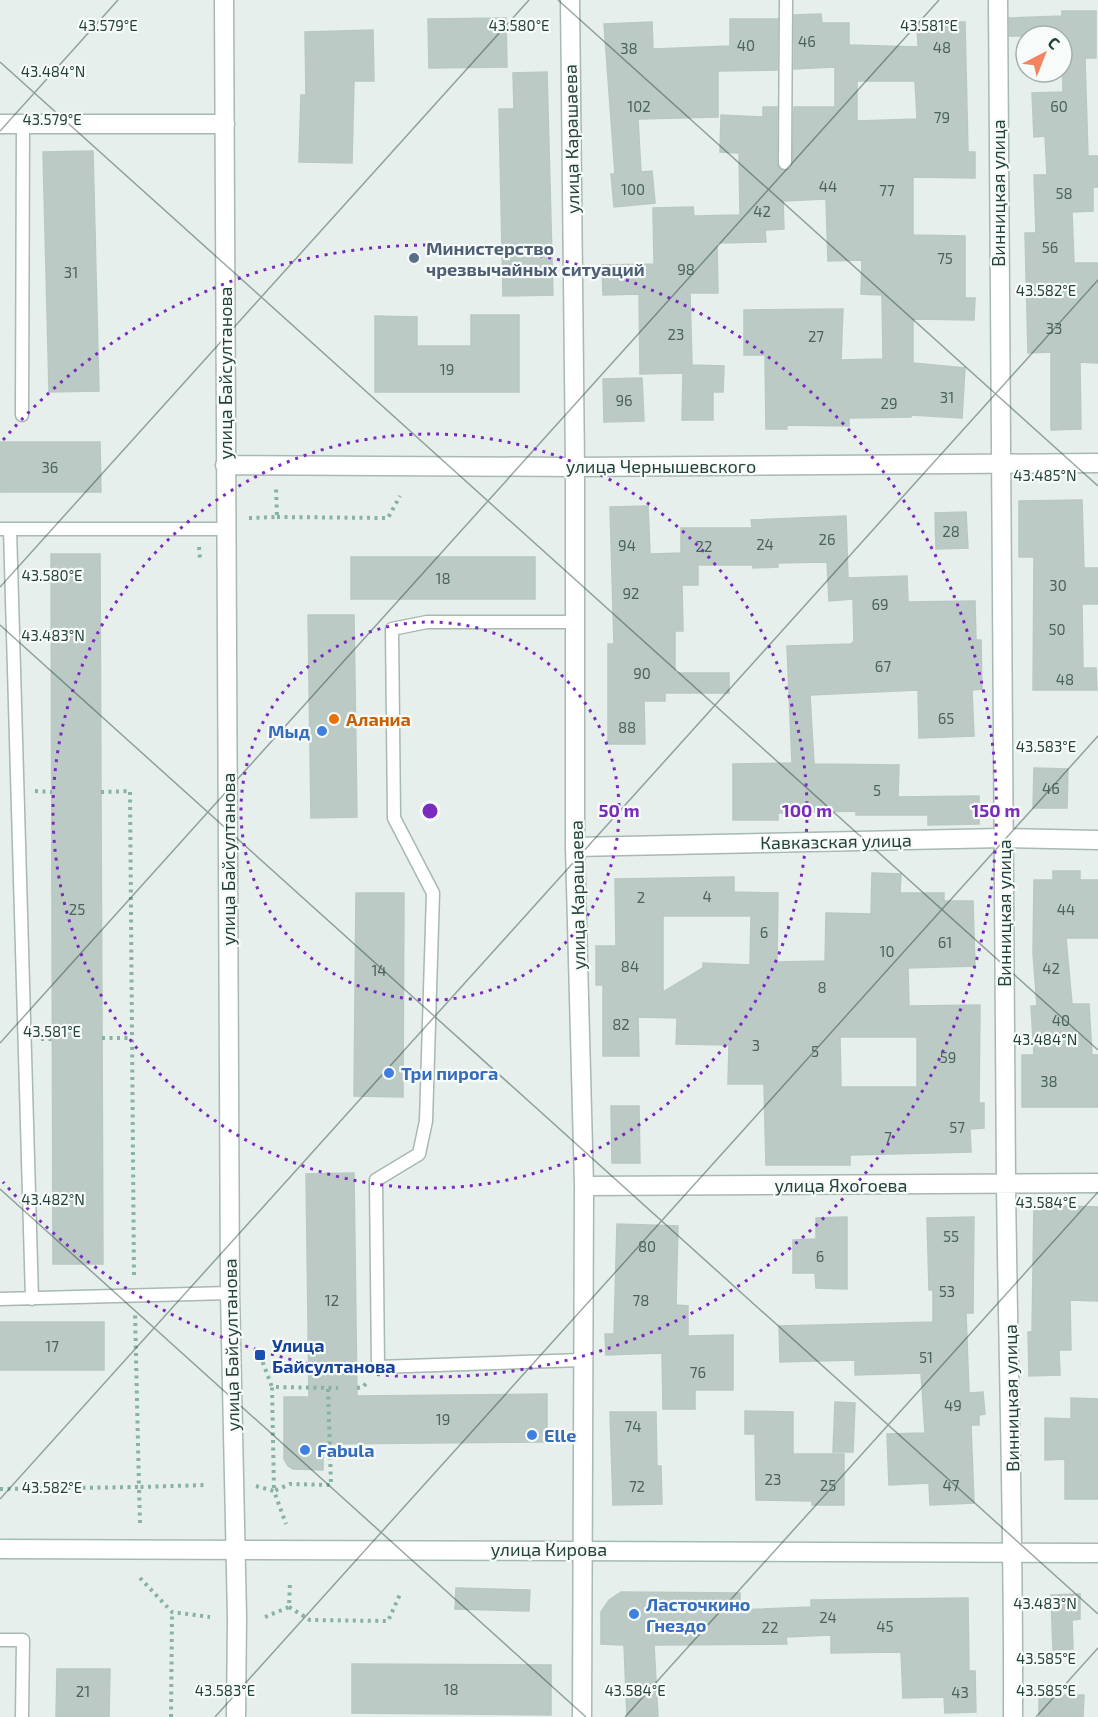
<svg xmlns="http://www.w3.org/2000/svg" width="1098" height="1717" viewBox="0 0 1098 1717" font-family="'Exo 2',sans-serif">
<rect width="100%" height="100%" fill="#e6efeb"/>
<path fill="#bbcac4" stroke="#b8c9c2" stroke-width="1.5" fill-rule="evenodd" d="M1062 11H1096V58H1085L1088 156H1098V187H1093V211L1072 212 1074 263H1098V363L1080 362 1081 429 1051 430V352L1028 353 1025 233H1036L1034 175H1047L1045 136 1034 137 1032 93 1063 92 1062 36H1009V18L1062 16Z
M821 14 822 23H849V45L918 47 917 22H965L968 152H975V178L913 177V235L965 236V298H975L974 320 913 319V363L965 368 962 418 911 415V417L849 418V426L787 425V429H766L765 355H744V310L843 309 841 360 883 359 882 295 861 294 862 260 828 261 826 199 783 201 784 229 765 230 766 242 717 243 718 293H690L692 365 724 366 723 392H713V420H682L683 373 640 374 639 294 603 295 602 265 654 264 653 208 693 207 694 216 740 215 739 153 720 152 721 115 763 117V107H777V164L784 171 792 168 794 107H835V67L794 69V15ZM857 81H915L917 119 857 121Z
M506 18 507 67 429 68 428 19Z
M730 19H778L777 70 718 71V117L638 119 641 172 652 171 655 203 614 207 611 174H615L604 24 652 22 653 49 730 46Z
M373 30 374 81H354L352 163 299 162 301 95H306L305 32Z
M547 72 553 295 503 296 499 109H514L513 73Z
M93 151 99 391 49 392 43 152Z
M471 315H519V392H375V316L417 317V346H471Z
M642 378 644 421 604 422 603 379Z
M0 442H100L101 492H0Z
M1082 500 1084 568H1098V604H1082L1083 668H1096L1097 690H1033L1034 557H1019V501Z
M648 506 650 554 681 553V528H752L751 520 846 516 848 578 907 576 908 602 975 601 976 640H981L982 689 972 690 974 736 919 738 918 690 810 695 814 764 899 765 898 797 979 796V824L928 825V815H856V811L778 813V820H733V764L792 763 787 646 851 644 854 641 853 599 829 601 827 562 778 563V567L753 568V565H698V585H682L683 631H675V673H729V693H665V701H644L645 744H608V644H614L610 507Z
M966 512 968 548 936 549 935 513Z
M51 554H100L103 1264H53Z
M351 557H535V599H351Z
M308 615H354L357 817 311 818Z
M1034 768 1068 769 1067 808H1033Z
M1053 871H1080V880H1098V938H1066L1072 1004H1089L1092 1055H1098V1107H1022V1055H1034L1031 1006H1037L1033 953 1034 880H1053Z
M872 873 901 874 900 893H944V901H973L975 966 908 968 909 1006 980 1005 979 1103H984V1128L970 1129 971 1152 850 1155V1165H766L764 1084H728L729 1045 676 1044 677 1018 638 1017 639 1056H603V985H596V946H616L615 879 734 877V892L778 893 777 962 825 961 826 913 871 914ZM663 916H751L750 965 703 963V968L663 992ZM840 1037H917V1087H841Z
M356 893H404L403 1097 354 1096Z
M611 1106H639L640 1163H612Z
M354 1173 357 1396 547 1394V1442L323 1444V1470L293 1469 288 1466 284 1459V1397H309L306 1174Z
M1034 1205 1098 1207V1301L1070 1300 1071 1350H1059L1060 1375 1029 1376 1028 1332H1032Z
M847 1217V1289L816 1288 815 1273H793V1240L816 1239V1218Z
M974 1217 973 1313H966L969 1393 983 1392 985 1414 979 1415V1425H971L974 1503 930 1505 929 1483 889 1485 887 1434 925 1433 921 1373 855 1375V1360L780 1362 779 1326 933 1322V1290H929L927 1218Z
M617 1224 678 1226 676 1305 688 1306V1336L733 1335V1390H695V1409H663L662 1353 606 1355 605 1334H614Z
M0 1322H104V1370H0Z
M1071 1398 1098 1399V1499H1065V1459L1045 1460V1418L1071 1419Z
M835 1402 855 1403 853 1452H833Z
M745 1411 793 1412V1454H844V1505H812V1501L756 1500 755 1434H745Z
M610 1412H656L657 1466H661L662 1504 613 1505Z
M456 1588 530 1590 529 1611 455 1609Z
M621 1592 740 1593V1610L811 1607V1600L968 1598 969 1671H975L976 1712 945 1713 944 1697 903 1698 901 1652 831 1653V1635L786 1637 787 1644 654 1645 658 1717H627L624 1645 601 1644V1612L609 1600Z
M1080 1594V1619L1072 1620 1073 1649 1053 1650 1051 1595Z
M352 1664 551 1665V1715L352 1713Z
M57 1669H110L109 1717H56Z
M1039 1695H1084L1083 1717H1039Z"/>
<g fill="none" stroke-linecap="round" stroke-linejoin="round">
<g stroke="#a8b8b2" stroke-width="15">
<path id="service" d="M785 163 786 0
M22 415 23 124
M0 529H227
M10 529 32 1299
M575 622H427L392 629 394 818 433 893 426 1121 419 1154 376 1180 378 1367 582 1360
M0 1299 230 1293
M0 1640H23L22 1717"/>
</g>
<g stroke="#a8b8b2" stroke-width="21">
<path id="minor" d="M570 0 575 467V847L584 1186 582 1717
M998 0C998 394 1000 788 1006 1182 1008 1361 1014 1539 1013 1717
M0 124H225
M575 847 1003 838 1098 840
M584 1186 1098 1183"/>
</g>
<g stroke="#a8b8b2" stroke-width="21">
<path id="tertiary" d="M224 0 230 1293 237 1617 236 1717
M225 465 575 467 1098 463"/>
</g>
<g stroke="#a4bbb3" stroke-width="21">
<path id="secondary" d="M0 1549 1098 1553"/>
</g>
<path stroke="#86b3a5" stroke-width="4" stroke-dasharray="3 4.5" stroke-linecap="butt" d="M277 517 388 518 400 496
M249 518 277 517 276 487
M199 547 200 558
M35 791 52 792
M101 792 130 791 134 1278
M102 1038H132
M41 1039H53
M260 1355 272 1387
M357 1388 363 1387 368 1381
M328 1389 331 1485 290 1484 274 1491 272 1387 338 1388
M256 1486 274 1491 286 1524
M0 1489 139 1487 135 1312
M140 1523 139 1487 207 1485
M140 1578 172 1612 210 1617
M289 1607 310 1620 388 1621 401 1592
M265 1617 289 1607 290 1582
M171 1717 172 1612"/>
<use href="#service" stroke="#fff" stroke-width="12"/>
<use href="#minor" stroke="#fff" stroke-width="18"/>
<use href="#tertiary" stroke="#fff" stroke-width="18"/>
<use href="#secondary" stroke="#fff" stroke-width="18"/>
</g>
<path fill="none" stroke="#24423a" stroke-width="1.5" stroke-opacity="0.45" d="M558 0 1098 486M0 62 1098 1050M0 131 118 0M0 587 529 0M0 625 1098 1614M0 1043 939 0M0 1189 586 1717M0 1499 1098 280M215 1717 1098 736M625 1717 1098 1192M1036 1717 1098 1648"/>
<g fill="none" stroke="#7b2cbf" stroke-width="3" stroke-dasharray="3 6">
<circle cx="430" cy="811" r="189"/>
<circle cx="430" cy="811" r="377"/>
<path d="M3 440A566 566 0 1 1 3 1182"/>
</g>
<circle fill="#5c6f8a" stroke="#f7fbf9" stroke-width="2" cx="414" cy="258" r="6"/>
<circle fill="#e8710a" stroke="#f7fbf9" stroke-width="2" cx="334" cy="719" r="6"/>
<g fill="#3f7fe0" stroke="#f7fbf9" stroke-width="2">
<circle cx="322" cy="731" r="6"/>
<circle cx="389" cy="1073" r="6"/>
<circle cx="532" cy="1435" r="6"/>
<circle cx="305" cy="1450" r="6"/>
<circle cx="634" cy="1614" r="6"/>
</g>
<rect fill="#1a4fb4" stroke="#f7fbf9" stroke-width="2" x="254" y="1349" width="12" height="12" rx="3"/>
<g text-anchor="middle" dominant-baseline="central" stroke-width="4.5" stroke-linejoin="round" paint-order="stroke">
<g font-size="15" fill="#4a645c">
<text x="807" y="41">46</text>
<text x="746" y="45">40</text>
<text x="942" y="47">48</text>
<text x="629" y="48">38</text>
<text x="639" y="106">102</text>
<text x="1059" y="106">60</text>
<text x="942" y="117">79</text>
<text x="828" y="186">44</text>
<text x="633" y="189">100</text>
<text x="887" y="190">77</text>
<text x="1064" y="193">58</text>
<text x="762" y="211">42</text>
<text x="1050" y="247">56</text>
<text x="945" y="258">75</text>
<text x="686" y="269">98</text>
<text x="71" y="272">31</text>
<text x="1054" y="328">33</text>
<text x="676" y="334">23</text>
<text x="816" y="336">27</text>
<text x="447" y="369">19</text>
<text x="947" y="397">31</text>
<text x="624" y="400">96</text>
<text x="889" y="403">29</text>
<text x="50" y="467">36</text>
<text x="951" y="531">28</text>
<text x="827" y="539">26</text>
<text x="765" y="544">24</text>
<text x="627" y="545">94</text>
<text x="704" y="546">22</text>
<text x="443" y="578">18</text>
<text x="1058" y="585">30</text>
<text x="631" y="593">92</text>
<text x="880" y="604">69</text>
<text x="1057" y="629">50</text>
<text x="883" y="666">67</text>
<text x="642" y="673">90</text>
<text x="1065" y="679">48</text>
<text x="946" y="718">65</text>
<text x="627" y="727">88</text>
<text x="1051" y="788">46</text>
<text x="877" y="790">5</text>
<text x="707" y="896">4</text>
<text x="641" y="897">2</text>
<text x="77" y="909">25</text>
<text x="1066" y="909">44</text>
<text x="764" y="932">6</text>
<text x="945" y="942">61</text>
<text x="887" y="951">10</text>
<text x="630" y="966">84</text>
<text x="1051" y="968">42</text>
<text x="379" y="970">14</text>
<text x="822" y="987">8</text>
<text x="1061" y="1020">40</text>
<text x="621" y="1024">82</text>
<text x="756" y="1045">3</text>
<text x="815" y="1051">5</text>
<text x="948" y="1057">59</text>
<text x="1049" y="1081">38</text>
<text x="957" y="1127">57</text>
<text x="888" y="1137">7</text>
<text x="951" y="1236">55</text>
<text x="647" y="1246">80</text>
<text x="820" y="1256">6</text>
<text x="947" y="1291">53</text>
<text x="332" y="1300">12</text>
<text x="641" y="1300">78</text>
<text x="52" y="1346">17</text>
<text x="926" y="1357">51</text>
<text x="698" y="1372">76</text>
<text x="953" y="1405">49</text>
<text x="443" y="1419">19</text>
<text x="633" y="1426">74</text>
<text x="773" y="1479">23</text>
<text x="828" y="1485">25</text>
<text x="951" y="1485">47</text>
<text x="637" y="1486">72</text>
<text x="828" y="1617">24</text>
<text x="885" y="1626">45</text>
<text x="770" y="1627">22</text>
<text x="451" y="1689">18</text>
<text x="83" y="1691">21</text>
<text x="960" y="1692">43</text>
</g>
<g font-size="18" fill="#24423a" stroke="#f7fbf9">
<text transform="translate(571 139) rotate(-91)">улица Карашаева</text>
<text transform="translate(998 193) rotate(-90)">Винницкая улица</text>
<text transform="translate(225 373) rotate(-90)">улица Байсултанова</text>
<text x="661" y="466">улица Чернышевского</text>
<text transform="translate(836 841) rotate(-1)">Кавказская улица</text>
<text transform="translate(228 859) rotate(-90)">улица Байсултанова</text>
<text transform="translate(577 895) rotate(-91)">улица Карашаева</text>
<text transform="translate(1004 913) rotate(-90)">Винницкая улица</text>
<text x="841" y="1185">улица Яхогоева</text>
<text transform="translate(231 1345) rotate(-91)">улица Байсултанова</text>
<text transform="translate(1011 1398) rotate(-91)">Винницкая улица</text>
<text x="549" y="1549">улица Кирова</text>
</g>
<g font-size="18" font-weight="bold" fill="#4e5e75" stroke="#f7fbf9" text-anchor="start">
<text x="426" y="248">Министерство<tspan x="426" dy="21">чрезвычайных ситуаций</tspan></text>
</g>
<g font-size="18" font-weight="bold" fill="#c56008" stroke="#f7fbf9" text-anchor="start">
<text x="346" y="719">Аланиа</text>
</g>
<g font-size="18" font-weight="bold" fill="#366cbe" stroke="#f7fbf9" text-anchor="start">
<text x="310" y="731" text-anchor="end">Мыд</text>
<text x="401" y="1073">Три пирога</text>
<text x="544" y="1435">Elle</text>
<text x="317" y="1450">Fabula</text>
<text x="646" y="1604">Ласточкино<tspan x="646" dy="21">Гнездо</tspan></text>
</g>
<g font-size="18" font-weight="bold" fill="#164399" stroke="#f7fbf9" text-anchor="start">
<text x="272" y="1345">Улица<tspan x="272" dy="21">Байсултанова</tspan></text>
</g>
</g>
<g font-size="15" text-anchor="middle" fill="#24423a" stroke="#f7fbf9" stroke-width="4.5" stroke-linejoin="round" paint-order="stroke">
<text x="108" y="31">43.579°E</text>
<text x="929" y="31">43.581°E</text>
<text x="519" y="31">43.580°E</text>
<text x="53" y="77">43.484°N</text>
<text x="52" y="125">43.579°E</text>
<text x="1046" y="296">43.582°E</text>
<text x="1045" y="481">43.485°N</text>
<text x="52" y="581">43.580°E</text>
<text x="53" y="641">43.483°N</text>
<text x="1046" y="752">43.583°E</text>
<text x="52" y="1037">43.581°E</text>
<text x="1045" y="1045">43.484°N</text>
<text x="53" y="1205">43.482°N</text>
<text x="1046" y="1208">43.584°E</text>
<text x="52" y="1493">43.582°E</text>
<text x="1045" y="1609">43.483°N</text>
<text x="1046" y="1664">43.585°E</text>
<text x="225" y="1696">43.583°E</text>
<text x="635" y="1696">43.584°E</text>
<text x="1046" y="1696">43.585°E</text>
</g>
<circle cx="430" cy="811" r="9" fill="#7b2cbf" stroke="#f7fbf9" stroke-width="3"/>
<g font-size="18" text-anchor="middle" font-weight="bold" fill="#7b2cbf" stroke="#f7fbf9" stroke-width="4.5" stroke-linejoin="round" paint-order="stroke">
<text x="619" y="817">50 m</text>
<text x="807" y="817">100 m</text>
<text x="996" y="817">150 m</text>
</g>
<g transform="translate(1044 54) rotate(42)"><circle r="28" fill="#f7fbf9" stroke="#a3b1ad" stroke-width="1.5"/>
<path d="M0-4.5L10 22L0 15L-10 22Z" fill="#f4845f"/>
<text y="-9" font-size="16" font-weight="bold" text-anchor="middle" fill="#24423a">С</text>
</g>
</svg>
